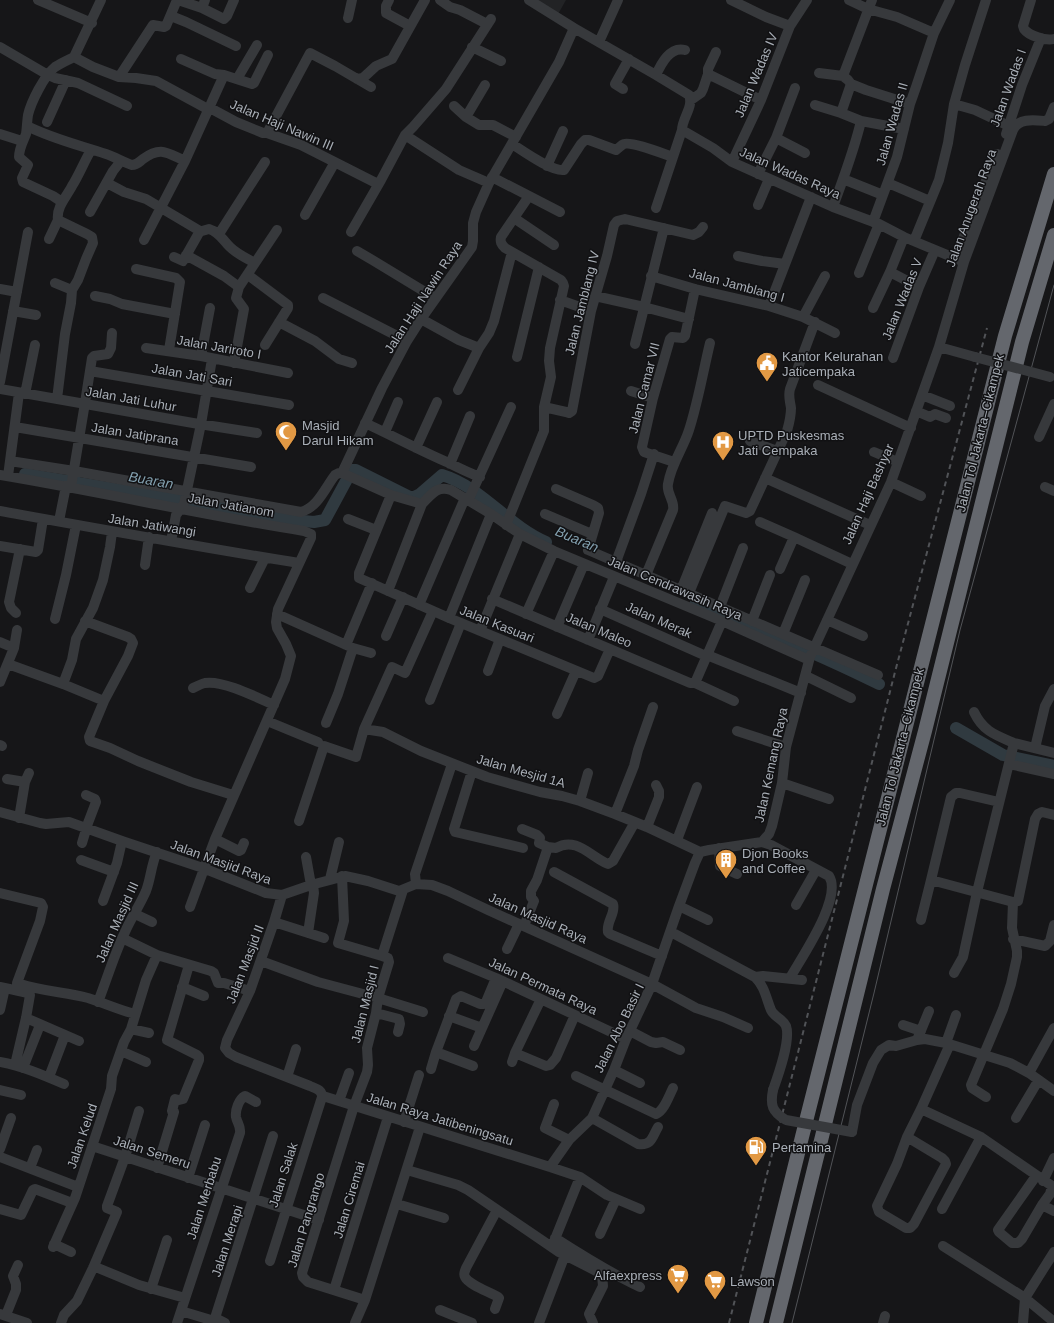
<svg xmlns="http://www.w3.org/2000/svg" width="1054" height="1323" viewBox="0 0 1054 1323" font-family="Helvetica,sans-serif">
<rect width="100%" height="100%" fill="#161618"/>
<path fill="#222325" d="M531 0H566L557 16Z"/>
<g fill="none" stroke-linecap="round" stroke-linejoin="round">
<path stroke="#303a40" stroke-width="12" d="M25 474 298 520
M303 521 314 522 325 520 352 470H356L412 498 420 494 442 475C482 487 508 526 546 542
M695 605C758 629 819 654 879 684
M956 728 1003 755 1054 766"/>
<path stroke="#37393c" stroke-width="10" d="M38 0 92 23
M178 0 202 8 205 0
M389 0 386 6V13L410 26
M440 0 450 7 460 10 487 24
M529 0 574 28 656 75 689 95C694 107 682 118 682 130L713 148 732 162 833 207 879 224 904 237 964 262
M731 0 766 17 790 26
M849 0 868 9 897 17 934 33
M872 0 843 76 848 80 851 84 841 113 861 121 904 129
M1031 0 1023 26 1024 29C1029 36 1046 41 1054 39
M202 8 224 19 227 16 234 0
M171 16 186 22 236 46
M348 18 352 0
M599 42 618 0
M0 47 48 75 55 78 78 83 127 106
M472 47 501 61
M74 57 93 67 119 77 136 78 156 81 204 107 210 108 236 122 263 133H267L301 145 378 184
M74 57 101 0
M181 59 215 74 224 75 252 84 254 83 268 55
M819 73 843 76
M708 74 761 100
M656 75C661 64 670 46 685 50
M119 77 153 25 164 27 166 26 177 0
M237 79 257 45
M357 79 363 78 376 66 392 59 425 0
M851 84 866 90 910 104
M623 89 615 84 629 59
M691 100 701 93 703 89 708 74V69L716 52
M954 104 975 110 1009 126
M815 105 841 113
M454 106 466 117 479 125H493L516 137
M466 117 485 85
M47 122 66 80
M27 126C53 139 79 145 106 154 115 157 123 162 132 165 137 165 139 162 143 159 161 146 167 153 185 161
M267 133 310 53 335 66 371 87
M0 134 22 141
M1006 134 1022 85 1041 38
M405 135 459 170 489 183
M776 138 805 153
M512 144C523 151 552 172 564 170L581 144 585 140H589L616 150C619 148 621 145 624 144 631 141 664 154 673 157
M732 162 761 100 790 26 807 0
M547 166 563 131
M758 174 776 138 795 88
M492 177 560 212
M843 179 883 195
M107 183 124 192 146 199 200 231
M888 183 930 201
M62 202 53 196 23 182 22 178 28 165 19 157C19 148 23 142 26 134 27 128 27 121 28 115 31 102 44 76 55 67 61 63 68 60 74 57
M758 205 769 179
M833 207C843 179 854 151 861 121
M656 208 682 130
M90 212 113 171 121 161
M305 215 335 162
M514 218 554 245
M873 222 897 157 910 104 916 87 934 33 950 0
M351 232 381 180 405 135 413 127 446 89 491 19
M219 234 265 162
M49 239 58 220
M144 240 185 161 224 75
M914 241 939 180 948 143 954 104 965 65 986 0
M357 251 374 261 435 298
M186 255 224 276 239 287
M738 256 762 261 785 264
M174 257 183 261 200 231H202L209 229C219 232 223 240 230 247 237 254 246 258 255 263
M955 259 979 198 997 154
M136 269 176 278 180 282 169 350
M890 272 919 287
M859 273 879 224
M248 275 288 305V308L265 345
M651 276 695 289 769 306 803 317 835 333
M55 283 72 290
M0 289 17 292
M95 296 110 299 122 304 175 314
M595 296 644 307 689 319
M323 298 407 341
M560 300 591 311
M769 306 811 197
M873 308 890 272 904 237
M13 311 36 315
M803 317 825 276
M421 319 459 340 479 348
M279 322 315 341 339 359 352 363
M635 344 664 228
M939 347 975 357
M146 348 201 356 288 373
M201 356 210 308
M517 357 539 267
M893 358 919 287 935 250
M234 363 244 309 236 298 239 287 277 230
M90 371 289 405
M0 382 28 232
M818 385 911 428
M0 389 193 423 257 433
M458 390 479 348 489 333 494 321 512 252
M631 391 653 398
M25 394 35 345
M922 395 950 406
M57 399 65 334 71 303 72 290 78 280 86 259 93 243 92 237 87 234 58 220C56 207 67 196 72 186 79 175 84 162 91 150
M544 407 566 412 569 413 572 411 591 311 607 256 614 225 617 221 625 219 693 235 699 232 703 227
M916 411 930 417 935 414 946 418
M365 423C393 436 421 451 449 463 459 468 469 473 480 477
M15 427 251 467
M385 432 398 402
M1039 437 1054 404
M750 441 777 451
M416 448 437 402
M874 452 898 462
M10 461 74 471 301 512C318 507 325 488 335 475L339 473H342
M674 462 644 452 642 447 653 398 670 339 672 337 683 338 685 336 695 289
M450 464 470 416
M342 473 382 388 407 341 421 319 472 247 473 241V223L476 212 489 183 559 62 574 28
M342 473 391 495 422 504
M0 475C102 492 202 515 304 531L311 534V538L278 609 276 622 277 628 286 644 291 656 285 679 215 839 190 907
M8 476 19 393
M765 478 870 525
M891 482 921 496
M71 487 84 409 92 358 94 356 108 354 111 348 112 333
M1045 487 1054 491
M556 489 593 505 598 508 599 513 588 550 878 675
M391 495 359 573V578L449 618 594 678 598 676 610 649
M468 501 511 407
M0 511C100 529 199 547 299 563
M545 514 592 534
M348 519 376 530
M59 521 66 486
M760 522 794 537 852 564
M506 525 544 431V407L551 377 549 361 550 348 564 286 563 283 561 280 505 248C501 244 500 242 501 237L529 196
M171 541 176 515 184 504 201 424 212 359
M0 546 36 552 38 550 43 519
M616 562 641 494 654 454
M145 565 149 537
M780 569 794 537
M646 575 673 510C675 500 666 494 668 484 671 464 683 449 689 430 698 402 703 372 710 343
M250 588 265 558
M681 590 712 513
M388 591 422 504C431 495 437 485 451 490L491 514 520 534 554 551 722 621 809 660
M689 593 725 506 746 513 750 511 787 431C789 424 791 417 791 408 790 401 788 396 790 389L815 322
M492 599 690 683H695
M419 605 465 498
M720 607 743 548
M600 609 706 656
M16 613 11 608 9 602 20 549
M277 614 353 648 371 653
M526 614 554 551
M449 618 491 514
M55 619 66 575 76 525
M827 620 863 636
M85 621 128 637 131 639 133 643 128 656 104 701 89 737 90 741 110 748 138 761 191 782 233 795
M752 621 770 575
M557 627 584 564
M480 631 520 534
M783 634 805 580
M386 636 403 597
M588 640 614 577
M0 642 14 648
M346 645 372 583
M712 657 801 693
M8 664 63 684 104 701
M488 671 500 639
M806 676 851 698
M0 682 14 648 17 630
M695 683 722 621
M695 683 734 701
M63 684 72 660 76 639 93 608 103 580 110 547 112 532
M193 688C197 686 201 684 205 683 223 680 256 697 274 705
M430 700 461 623
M974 712C983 731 995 735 1014 743
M557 714 576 671
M267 721 318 742
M326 723 338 694 353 648
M364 729 383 732 421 751 487 777 540 792 562 796 580 801 615 814 647 827 700 852
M737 731 786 747
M0 745 2 746
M1035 748 1045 706 1054 689
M1009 764 1054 774
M472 771 454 829 455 832 523 848
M7 779 25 782
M782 783 829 799
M580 801 588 773
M999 802 960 793H956L951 797 931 880 1013 902 1018 901 1035 819 1038 814 1042 812 1054 815
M0 812 40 823 46 824 69 822 122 841 203 868 266 893 282 895 311 885 345 876 368 881 399 891 416 884 432 885 448 891 488 910 652 984 696 1008 723 1017 748 1028
M615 814 634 766 638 750 653 707
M19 818 25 782 29 773
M299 821 324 746 356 757 364 729 392 667 405 673 433 611
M647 827 659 797V791L656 785
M522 829 537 835 540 838 539 843 548 847 556 848C576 836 591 857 608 864L613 861 635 822
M215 839 239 851 241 850 244 843
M677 840 697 787
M762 842 771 845 829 876C843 898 801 958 790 978
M82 843 88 823 96 802 95 799 86 795
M719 848 720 866 737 874
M306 857 311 885
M81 860 114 872
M554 872 613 904C616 913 606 922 608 932L610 934 662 956
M342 876 344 921 338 943 382 956 388 958 389 962 378 998 376 1013 367 1048 368 1065 367 1072 354 1106 302 1273 303 1277 308 1282 365 1300
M330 879 339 842
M416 884 415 874 452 764
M0 893 41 903 43 907 40 921 17 983C40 991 64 992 88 998 104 1003 119 1010 135 1014
M103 901 117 863 122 841
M796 905 816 870
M679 906 708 920
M135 914 152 922
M921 920 931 880
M274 922 324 938
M524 926 534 901 531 897V891L537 880 548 847
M671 932 755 977C765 987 766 998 771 1010 774 1017 783 1019 786 1026 791 1040 778 1076 773 1090
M308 933 314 893 313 884
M122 938 157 955 211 971 214 973 218 983H224L250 991
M1013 939 1045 946 1050 941 1054 925
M507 949 519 924
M382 956 403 890
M448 958 496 978 626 1039
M261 961 318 982 378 998 423 1012
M954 973 963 957 977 892 1014 743 1054 753
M755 977 763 976 802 980
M0 987 28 993 30 995 26 1018 15 1065
M182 987 204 996
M98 1002C107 979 114 955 125 932 131 918 140 905 146 891 151 878 151 865 157 852
M0 1010 5 988
M376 1013 399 1019 400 1024 398 1032
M449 1016 482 1028
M26 1018 79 1041
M903 1025 921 1031
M131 1029 149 1033
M630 1031 651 1042 656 1043 663 1042 680 1050
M917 1040 929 1011
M946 1043 956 1015
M474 1046 503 981
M121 1051 146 1062
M436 1052 473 1066
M515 1053 546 1066 550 1065 556 1058 575 1015
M0 1062C22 1066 43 1075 64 1084
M512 1062 515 1053 541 999
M23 1068 40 1025
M431 1069 436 1052 456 999 461 996 480 1004H484L486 1002 496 978
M614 1070 640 1083
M1029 1073 1054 1028
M576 1076 656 1114C664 1111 669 1096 673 1088
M49 1077 65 1035
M287 1077 296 1049
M0 1090 21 1095
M323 1096 550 1167 580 1177 607 1195 640 1209
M986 1097 972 1088 971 1085 1003 1009 1011 984 1017 957V951L1012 928 1013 902
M339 1101 349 1073
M554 1104 545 1128 569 1140
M921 1109 981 1137 1052 1186 1050 1194 1042 1205 1054 1211
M592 1118 638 1144C652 1146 652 1137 658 1127
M1016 1118 1038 1081
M404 1122 419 1075
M852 1132 857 1105 873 1063 881 1050 889 1045 896 1046 917 1040 925 1039 946 1043 1010 1063 1029 1073 1054 1091
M907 1137 942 1158 945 1161 946 1164 914 1224 910 1228H906L879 1212 877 1206 897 1164 907 1137 921 1109 950 1044
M92 1146 319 1220
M0 1149 11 1118
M0 1157 78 1187
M550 1167 569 1140 592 1118 614 1070 626 1039 652 984 679 906 695 863 700 852 709 850 762 842 769 834 772 826 782 783 786 747 810 657 891 482 939 347 964 262 1013 130C1018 118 1034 120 1045 121L1049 119 1054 107
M30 1168 37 1150
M157 1168 174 1112 172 1111 175 1099 179 1100 183 1099 199 1060V1057L197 1055 167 1040 189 965
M407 1170 458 1185 468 1190 559 1252 602 1274 603 1286 589 1314 593 1323
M1036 1176 998 1230 999 1232 1012 1243H1018L1022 1239 1042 1205
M188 1178 205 1125
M1043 1181 1054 1158
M397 1204 444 1218
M0 1209 21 1215 33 1190 35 1189 72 1203
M942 1209 981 1137
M600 1234 616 1199
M555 1238C583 1256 610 1273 640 1287
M54 1244 71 1252
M553 1244 580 1177
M943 1246 1025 1298 1054 1322
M53 1247 75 1198 111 1089 112 1076 124 1042 131 1029 146 980 157 955
M270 1261 322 1097C322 1090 317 1089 310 1086L236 1057 229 1053 225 1048 227 1040 250 991 274 922 282 895
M93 1268H98L139 1285 185 1298
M151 1289 167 1240
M334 1290 388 1117
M495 1309 499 1298 498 1297C490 1292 469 1285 465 1277 463 1274 465 1271 466 1268L497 1210
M440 1310 472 1323
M181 1311 211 1320 215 1318 273 1136
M0 1314 27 1323
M6 1315 16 1290V1284L13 1276 18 1265
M215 1318 225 1323
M61 1323 64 1315 77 1301 93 1268 117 1212 107 1208V1206L125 1157 139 1111
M177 1323 240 1133C241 1126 237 1123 236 1117 235 1110 239 1099 245 1096L256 1102
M355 1323 365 1300 420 1127
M539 1323 565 1255
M883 1323 885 1316
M1023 1323 1025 1298 1054 1252"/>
<path stroke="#64676d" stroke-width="14" d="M756 1323 802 1137 1005 336 1054 174
M776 1323 883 889 925 731 1022 342 1054 235"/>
<path stroke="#515357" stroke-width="1" d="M792 1323 874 993 960 630 1054 285"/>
<path stroke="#515357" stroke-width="2" stroke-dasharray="5 4" stroke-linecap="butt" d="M729 1323 895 672 987 328"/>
<path stroke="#37393c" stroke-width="10" d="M975 357 1050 377
M773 1090C770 1105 772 1112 786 1120L852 1132"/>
</g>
<defs>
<g id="civic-pin" transform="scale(1.15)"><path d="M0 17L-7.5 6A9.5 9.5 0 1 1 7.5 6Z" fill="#e29944" stroke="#111113"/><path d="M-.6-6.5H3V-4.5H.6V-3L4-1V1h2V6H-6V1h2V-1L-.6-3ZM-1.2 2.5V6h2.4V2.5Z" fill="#fff"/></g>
<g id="mosque-pin" transform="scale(1.15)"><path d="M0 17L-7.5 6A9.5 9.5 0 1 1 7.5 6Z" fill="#e29944" stroke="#111113"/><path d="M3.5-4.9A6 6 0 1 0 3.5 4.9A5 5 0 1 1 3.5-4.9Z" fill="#fff"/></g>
<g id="hospital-pin" transform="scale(1.15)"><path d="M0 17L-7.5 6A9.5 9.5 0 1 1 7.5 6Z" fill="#e29944" stroke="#111113"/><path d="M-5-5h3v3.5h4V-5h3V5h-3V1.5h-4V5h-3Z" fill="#fff"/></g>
<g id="building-pin" transform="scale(1.15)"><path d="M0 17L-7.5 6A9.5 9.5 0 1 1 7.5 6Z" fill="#e29944" stroke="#111113"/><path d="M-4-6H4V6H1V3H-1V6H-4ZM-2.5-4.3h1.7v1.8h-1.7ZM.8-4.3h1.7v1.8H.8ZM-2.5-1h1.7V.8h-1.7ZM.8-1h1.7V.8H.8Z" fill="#fff"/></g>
<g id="fuel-pin" transform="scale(1.15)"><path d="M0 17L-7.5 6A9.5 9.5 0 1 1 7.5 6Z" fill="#e29944" stroke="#111113"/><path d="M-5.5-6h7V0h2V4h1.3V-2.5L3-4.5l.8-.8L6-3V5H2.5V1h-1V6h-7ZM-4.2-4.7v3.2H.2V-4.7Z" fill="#fff"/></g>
<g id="supermarket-pin" transform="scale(1.15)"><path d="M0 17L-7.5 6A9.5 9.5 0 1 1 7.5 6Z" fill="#e29944" stroke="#111113"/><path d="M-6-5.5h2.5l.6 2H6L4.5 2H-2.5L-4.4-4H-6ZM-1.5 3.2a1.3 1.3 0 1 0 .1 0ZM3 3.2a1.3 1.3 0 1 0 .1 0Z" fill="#fff"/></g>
</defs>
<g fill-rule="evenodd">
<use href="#civic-pin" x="767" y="363"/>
<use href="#mosque-pin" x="286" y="432"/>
<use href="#hospital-pin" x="723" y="442"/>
<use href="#building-pin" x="726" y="860"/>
<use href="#fuel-pin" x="756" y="1147"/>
<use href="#supermarket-pin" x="678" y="1275"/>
<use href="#supermarket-pin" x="715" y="1281"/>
</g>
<g text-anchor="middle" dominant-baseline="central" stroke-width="3" stroke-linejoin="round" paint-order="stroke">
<g font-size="13" fill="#a9afb7" stroke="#111113">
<text transform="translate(756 75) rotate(-67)">Jalan Wadas IV</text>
<text transform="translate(1008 88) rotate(-70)">Jalan Wadas I</text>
<text transform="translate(892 124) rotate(-74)">Jalan Wadas II</text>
<text transform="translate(282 125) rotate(23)">Jalan Haji Nawin III</text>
<text transform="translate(790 173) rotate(24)">Jalan Wadas Raya</text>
<text transform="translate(971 208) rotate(-70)">Jalan Anugerah Raya</text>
<text transform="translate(737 285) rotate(15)">Jalan Jamblang I</text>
<text transform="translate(423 297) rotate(-57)">Jalan Haji Nawin Raya</text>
<text transform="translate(902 299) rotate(-68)">Jalan Wadas V</text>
<text transform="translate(582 303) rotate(-76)">Jalan Jamblang IV</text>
<text transform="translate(219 347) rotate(10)">Jalan Jariroto I</text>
<text transform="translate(192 375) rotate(10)">Jalan Jati Sari</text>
<text transform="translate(644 388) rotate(-76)">Jalan Camar VII</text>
<text transform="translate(131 399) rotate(10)">Jalan Jati Luhur</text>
<text transform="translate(980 433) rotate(-76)">Jalan Tol Jakarta–Cikampek</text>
<text transform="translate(135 434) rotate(9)">Jalan Jatiprana</text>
<text transform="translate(868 494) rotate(-66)">Jalan Haji Bashyar</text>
<text transform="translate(231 505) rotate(10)">Jalan Jatianom</text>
<text transform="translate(152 525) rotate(9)">Jalan Jatiwangi</text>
<text transform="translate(675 588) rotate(23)">Jalan Cendrawasih Raya</text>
<text transform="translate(659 620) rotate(24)">Jalan Merak</text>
<text transform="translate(497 624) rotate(22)">Jalan Kasuari</text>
<text transform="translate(599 630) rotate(23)">Jalan Maleo</text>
<text transform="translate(900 747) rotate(-76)">Jalan Tol Jakarta–Cikampek</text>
<text transform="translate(771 765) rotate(-78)">Jalan Kemang Raya</text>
<text transform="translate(521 771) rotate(16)">Jalan Mesjid 1A</text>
<text transform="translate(221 862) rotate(20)">Jalan Masjid Raya</text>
<text transform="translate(538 918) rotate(24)">Jalan Masjid Raya</text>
<text transform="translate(117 922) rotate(-66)">Jalan Masjid III</text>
<text transform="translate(245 964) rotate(-69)">Jalan Masjid II</text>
<text transform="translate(543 986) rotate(25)">Jalan Permata Raya</text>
<text transform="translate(365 1004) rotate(-76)">Jalan Masjid I</text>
<text transform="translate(619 1028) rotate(-64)">Jalan Abo Basir I</text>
<text transform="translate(440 1119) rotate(17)">Jalan Raya Jatibeningsatu</text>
<text transform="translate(82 1136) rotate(-71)">Jalan Kelud</text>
<text transform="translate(152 1152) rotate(18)">Jalan Semeru</text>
<text transform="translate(283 1175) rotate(-72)">Jalan Salak</text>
<text transform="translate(204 1198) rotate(-72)">Jalan Merbabu</text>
<text transform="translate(349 1200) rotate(-73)">Jalan Ciremai</text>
<text transform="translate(306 1220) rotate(-73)">Jalan Pangrango</text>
<text transform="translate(227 1241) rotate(-72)">Jalan Merapi</text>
</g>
<g font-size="13" fill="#a9afb7" stroke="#111113" text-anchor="start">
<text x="782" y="356">Kantor Kelurahan<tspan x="782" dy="15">Jaticempaka</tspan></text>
<text x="302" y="425">Masjid<tspan x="302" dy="15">Darul Hikam</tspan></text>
<text x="738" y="435">UPTD Puskesmas<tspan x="738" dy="15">Jati Cempaka</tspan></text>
<text x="742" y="853">Djon Books<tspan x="742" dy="15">and Coffee</tspan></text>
<text x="772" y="1147">Pertamina</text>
<text x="662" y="1275" text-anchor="end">Alfaexpress</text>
<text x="730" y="1281">Lawson</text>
</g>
<g font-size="14" font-style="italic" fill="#83a0af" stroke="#111113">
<text transform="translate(151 480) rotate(10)">Buaran</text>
<text transform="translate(577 539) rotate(23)">Buaran</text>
</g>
</g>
</svg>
